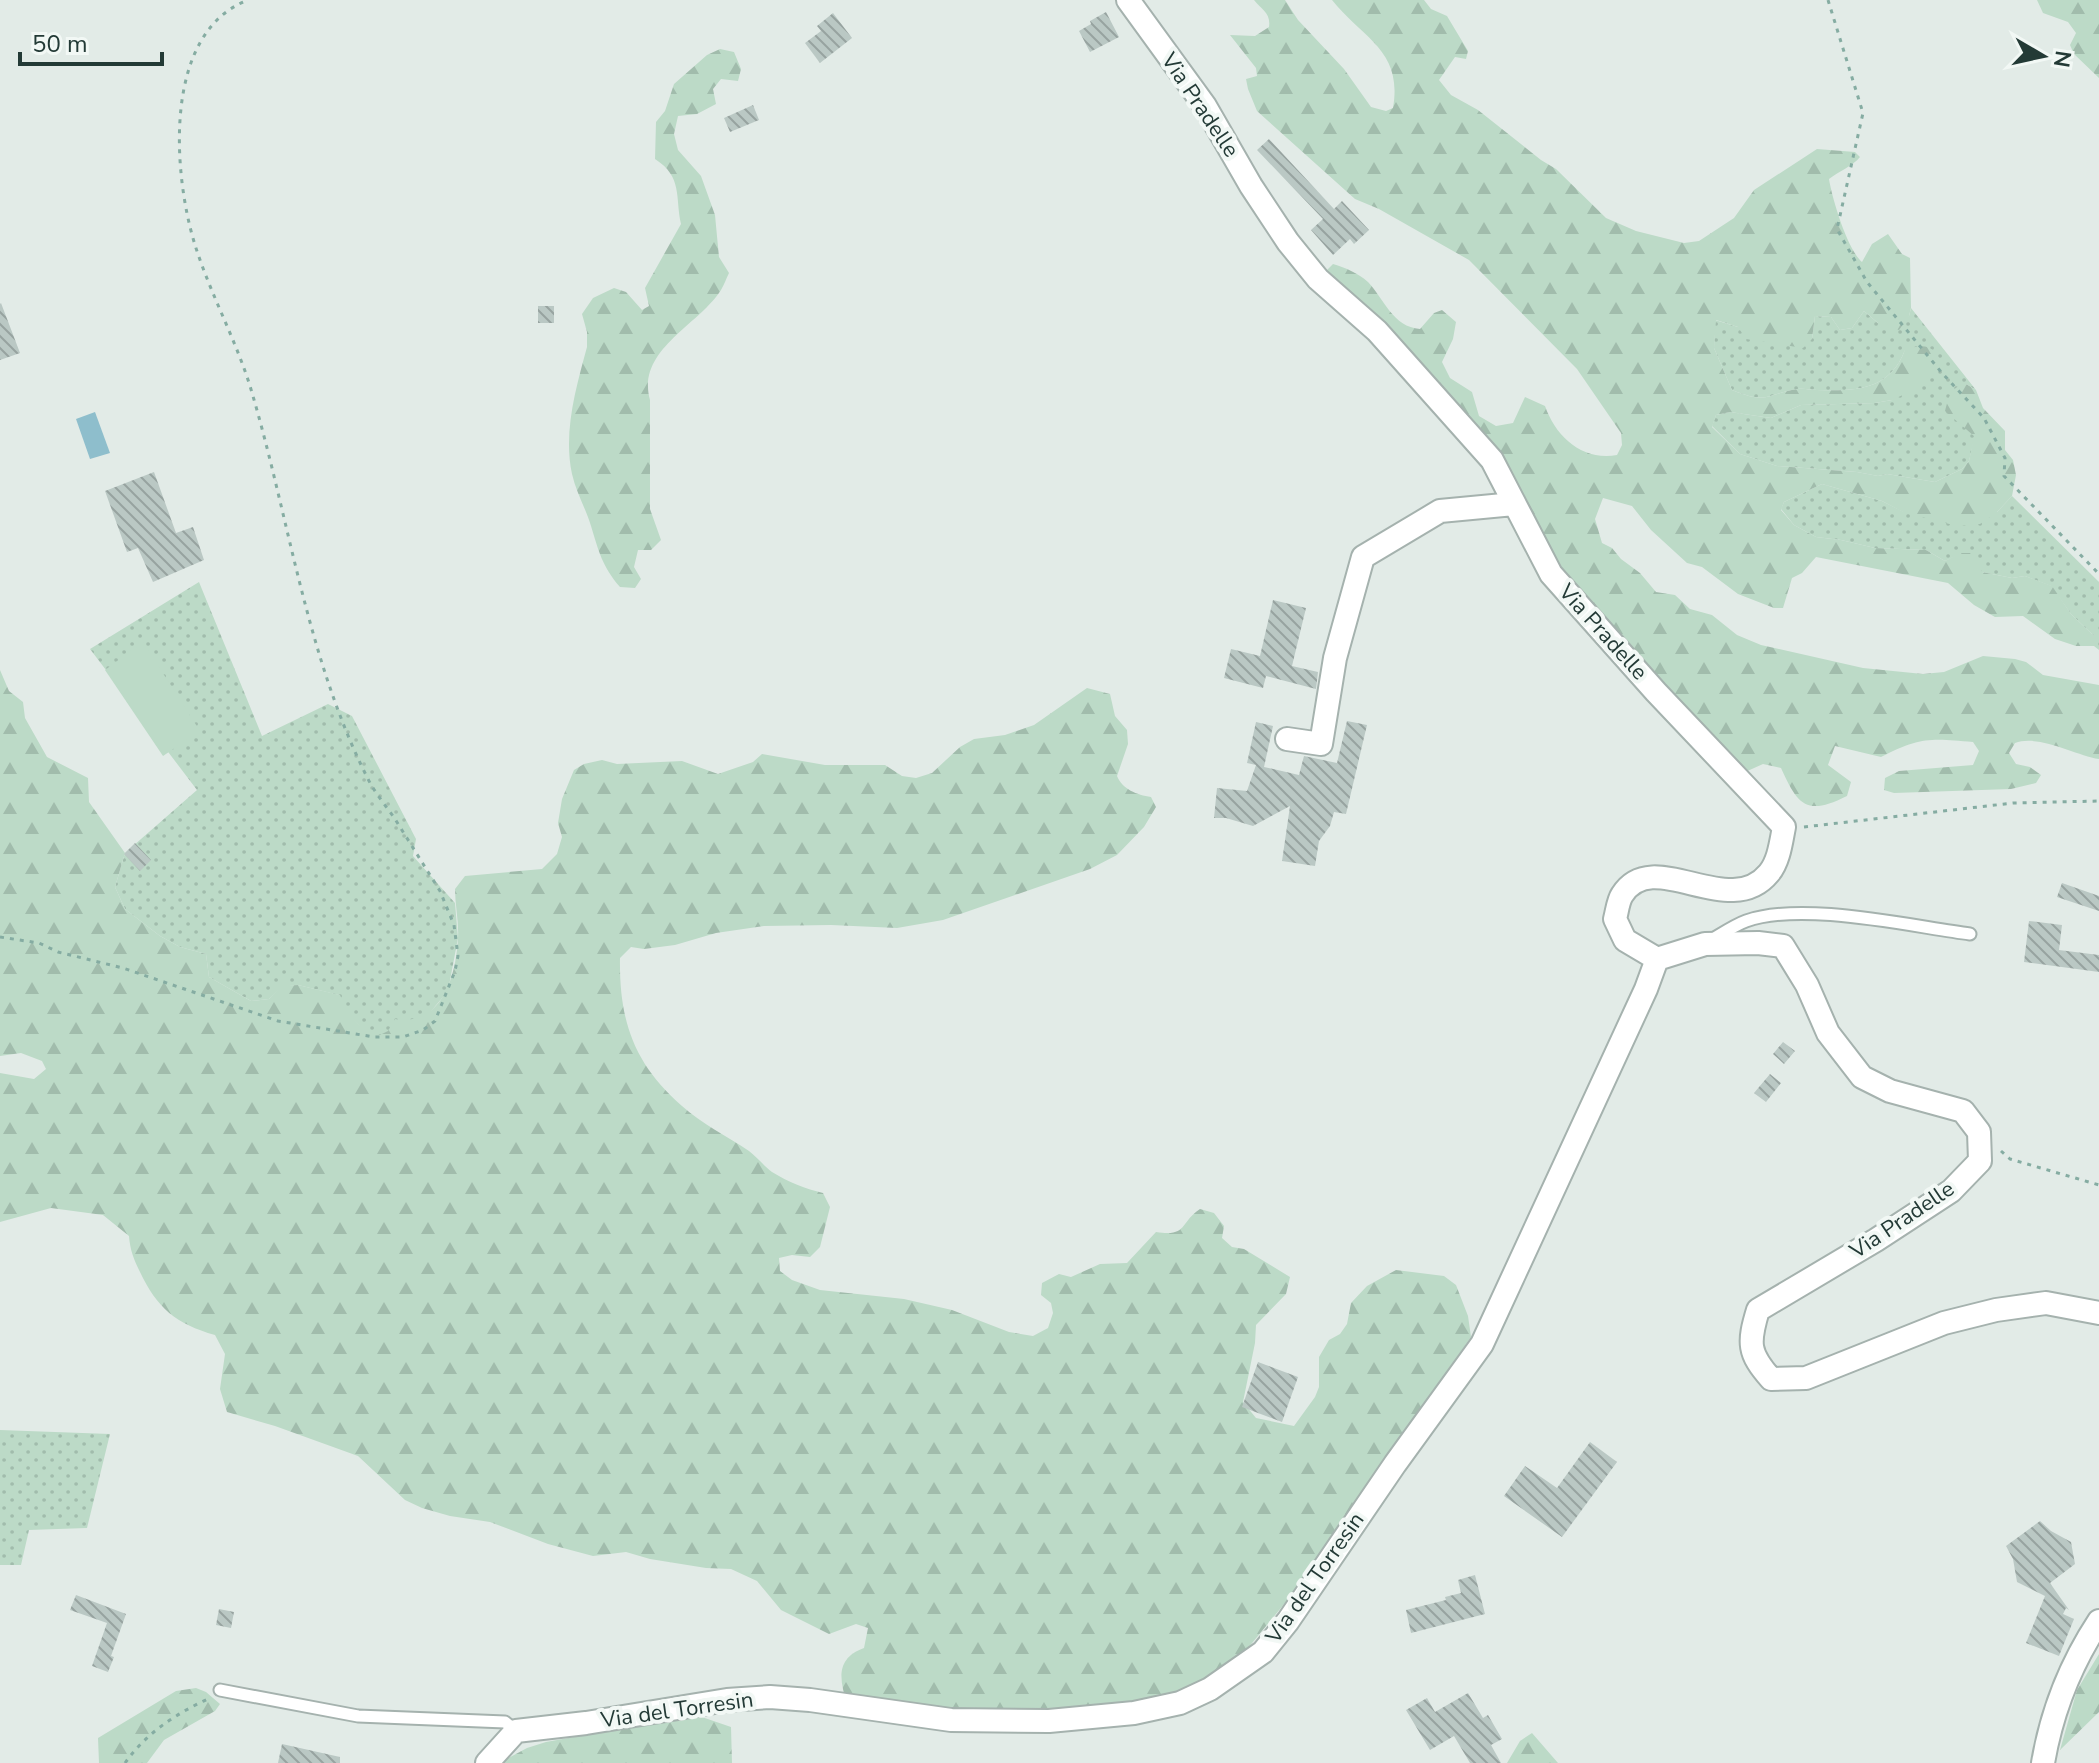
<svg xmlns="http://www.w3.org/2000/svg" width="2099" height="1763" viewBox="0 0 2099 1763" font-family="'Nunito Sans',sans-serif">
<defs>
<pattern id="grass-dots" width="8" height="8" patternUnits="userSpaceOnUse" patternTransform="scale(2)"><rect width="8" height="8" fill="#bcdac7"/><path d="M2 2h.1M6 6h.1" fill="none" stroke="#a1bcac" stroke-width="1.8" stroke-linecap="round"/></pattern>
<pattern id="forest-firs" width="22" height="20" patternUnits="userSpaceOnUse" patternTransform="scale(2)"><rect width="22" height="20" fill="#bcdac7"/><path d="M5 1l3.5 6h-7zM16 11l3.5 6h-7z" fill="#a1bcac"/></pattern>
<pattern id="building-back-hatch" width="6" height="6" patternUnits="userSpaceOnUse" patternTransform="scale(2)"><rect width="6" height="6" fill="#bac8c4"/><path d="M-1 5l2 2M0 0l6 6M5-1l2 2" fill="none" stroke="#97a3a0"/></pattern>
</defs>
<rect width="100%" height="100%" fill="#e2ebe7"/>
<path fill="url(#grass-dots)" d="M1911 308 1976 390 1966 384 1975 436 1969 461 1962 469 1935 482 1887 474 1878 476 1857 472 1777 466 1740 454 1712 426 1716 415 1730 412 1771 418 1801 405 1875 403 1892 400 1905 350C1889 391 1856 391 1817 390 1811 390 1804 388 1798 389 1765 394 1769 405 1732 390L1714 348 1715 320 1738 327 1812 339 1815 316 1831 317 1840 330 1852 328 1864 311 1878 323 1909 316Z
M1822 484 1882 501 1904 512H1997L2012 496 2099 582V650L2094 646V636L2071 614 2051 586 2025 576 2012 578 1982 572 1960 554 1945 561 1926 550 1875 548 1841 540 1816 537 1794 525 1781 509 1784 502Z
M199 582 262 736 328 704 352 716 416 839 413 856 455 903 458 938 448 991 427 1016 380 1036 365 1031 349 1016 339 995 298 985 281 987 269 999 251 1001 209 977 206 954 180 947 160 936 125 909 115 887 125 853 197 790 90 649Z
M0 1430 110 1434 87 1528 29 1530 21 1565H0Z"/>
<path fill="url(#forest-firs)" d="M1254 0H1285L1298 20 1344 69 1371 107 1386 111 1393 108C1403 50 1363 39 1332 0H1424L1431 9 1447 16 1468 51 1466 59 1455 57 1439 80 1451 95 1478 110 1541 160 1556 169 1606 218 1636 231 1684 243 1699 241 1734 218 1754 190 1817 149 1855 152 1860 157C1853 166 1839 171 1829 179 1832 198 1847 249 1862 262L1872 244 1888 234 1902 254 1910 258 1911 308 1909 316 1899 330 1878 323 1864 311 1852 328 1840 330 1831 317 1815 316 1812 339 1803 348 1746 339 1738 327 1716 320 1714 348 1732 390C1769 405 1765 394 1798 389 1804 388 1811 390 1817 390 1856 391 1889 391 1905 350 1924 343 1935 345 1942 365L1907 393 1892 400 1875 403 1801 405 1771 418 1730 412 1716 415 1712 427 1740 454 1777 466 1857 472 1878 476 1887 474 1935 482 1962 469 1969 461 1974 436 1945 411C1949 397 1950 387 1966 384L1976 390 1983 408 2005 431V450L2013 460 2016 475 2012 496 1997 512 1980 524 1957 526 1903 512 1882 501 1822 484 1784 502 1781 510 1794 525 1816 537 1841 540 1875 548 1926 550 1945 561 1960 553H1970L1982 572 2012 578 2025 576 2052 586 2071 614 2094 636V646H2076L2055 639 2023 616 1995 617 1974 605 1948 583 1816 557 1802 573 1792 578 1783 608H1774L1738 594 1702 567 1687 563 1651 530 1632 506 1603 498 1595 519 1602 543 1612 548 1621 559 1640 573 1656 592 1675 595 1690 609 1712 615 1737 635 1761 645 1863 668 1923 674 1944 672 1983 656 2015 659 2026 662 2043 675 2099 685V759C2075 755 2038 734 2015 743L2009 753 2016 764 2030 767 2041 775 2036 783 2011 789 1894 793 1884 790 1885 778 1899 771 1973 765 1979 751 1973 742C1931 738 1919 737 1881 757L1835 746 1828 765 1851 782 1847 796C1807 816 1798 806 1781 768L1763 764 1743 773 1562 578 1498 469 1322 275 1333 264C1346 268 1358 273 1368 282 1384 299 1393 327 1420 329L1434 313 1442 310 1456 322 1453 339 1442 362 1450 378 1472 392 1479 416 1496 426 1513 423 1525 397 1545 406C1556 437 1582 461 1617 455L1622 445 1621 433 1577 369 1469 260 1379 209 1355 199 1257 111 1248 89 1246 79 1257 76 1256 68 1230 35 1255 36 1269 27C1271 13 1262 10 1254 0Z
M2037 0H2099V78L2074 54 2070 45 2076 33 2068 22 2043 13Z
M720 49 734 52 741 69 738 81 721 79 713 89 716 104 697 114 678 116 674 134 678 150 701 176 715 215 719 257 729 273C726 279 724 285 721 290 698 326 636 350 650 400V509L661 540 651 550H638L634 567 641 579 635 588 620 587C602 566 599 552 591 526 586 509 576 492 572 474 563 432 576 388 587 347V332L582 314 593 298 614 288 626 292 642 310 649 306 645 288 681 224C675 197 683 177 655 159L656 122 665 111 674 84 707 55Z
M0 670 9 691 23 702 25 718 47 757 88 778 89 802 125 853 115 887 125 909 160 936 180 947 206 954 209 977 251 1001 269 999 281 986 298 985 340 995C349 1016 357 1029 380 1035L388 1031 395 1019C442 1027 456 976 458 938 459 922 455 905 455 889L465 876 542 869 557 854 562 837 558 823 562 799 574 770 584 764 602 760 617 764 682 761 718 774 753 762 762 754 825 765H885L902 776 916 778 932 773 960 747 974 739 1005 735 1034 725 1087 688 1110 694 1115 716 1127 730 1128 744 1117 776C1122 789 1137 795 1151 797L1156 807 1144 827 1117 855 1090 869 943 920 897 928 831 925 764 926 716 933 675 945 644 949 631 947 620 958C619 1021 634 1064 682 1106 702 1124 727 1136 749 1151 757 1157 764 1166 772 1172 788 1182 806 1189 823 1193L830 1207 820 1247 810 1257 792 1255 779 1258 780 1271 792 1280 820 1290 904 1299 952 1310 1009 1332 1033 1336 1048 1328 1053 1313 1051 1303 1041 1295 1042 1283 1059 1274 1071 1277 1100 1264 1127 1263 1156 1232C1188 1237 1179 1223 1200 1209L1214 1213 1224 1226 1222 1238 1232 1247 1244 1249 1290 1277 1286 1294 1256 1325 1255 1343 1243 1402 1256 1418 1294 1426 1315 1397 1319 1387V1357L1329 1340 1340 1334 1347 1324 1351 1303 1367 1286 1396 1270 1444 1276 1456 1285 1468 1316 1471 1337 1289 1598 1248 1648 1216 1673 1192 1686 1154 1701 990 1717 847 1703C839 1679 836 1658 864 1648L868 1628 856 1624 829 1634 781 1610 757 1581 731 1569 706 1568 650 1559 626 1552 593 1556 548 1544 490 1522 450 1516 422 1508 405 1500 358 1456 275 1426 227 1412 220 1389 225 1354 215 1335C176 1324 157 1308 140 1272 134 1260 130 1250 129 1236L103 1215 51 1208 0 1222V1073L34 1079 46 1069 42 1061 21 1053 0 1056Z
M2099 1654V1712L2060 1750 2077 1690Z
M196 1688 206 1692 220 1704 215 1711 164 1740 147 1763H99L98 1738 176 1691Z
M696 1715 731 1727 732 1763H499L527 1748 546 1742Z
M1532 1733 1558 1763H1507L1520 1741Z"/>
<path fill="#bcdac7" d="M143 642 200 731 163 756 105 670Z"/>
<path fill="#8ebecc" d="M95 412 110 453 90 459 76 419Z"/>
<path fill="url(#building-back-hatch)" d="M1106 12 1119 37 1090 52 1079 31 1091 24 1090 21Z
M833 13 852 38 820 63 805 43 821 31 817 26Z
M753 105 759 120 730 132 724 118Z
M1269 139 1334 209 1342 201 1369 230 1354 244 1350 239 1333 255 1311 230 1323 219 1257 150Z
M1 303 20 353 0 360V304Z
M538 306H554V323H538Z
M154 472 176 533 193 527 204 560 153 582 138 548 127 552 105 491Z
M1273 600 1306 608 1292 666 1318 672 1316 689 1266 676 1263 688 1224 678 1231 649 1260 656Z
M1347 721 1367 725 1346 814 1334 812 1330 826 1319 841 1315 866 1282 861 1290 806 1253 826 1226 818H1214L1217 788 1247 791 1256 765 1247 763 1256 722 1273 726 1264 767 1299 775 1304 756 1337 763Z
M135 843 151 860 140 871 124 854Z
M2062 883 2099 896V911L2057 897Z
M2029 921 2062 925 2059 950 2099 955V972L2024 962Z
M1783 1042 1795 1051 1784 1064 1773 1054Z
M1770 1074 1781 1083 1766 1102 1754 1093Z
M1258 1362 1298 1377 1282 1422 1242 1407Z
M1590 1442 1617 1462 1562 1537 1504 1496 1525 1466 1557 1488Z
M2040 1521 2051 1531 2071 1542 2075 1564 2050 1583 2069 1610 2066 1608 2063 1614 2074 1619 2059 1656 2026 1643 2045 1596 2017 1582 2013 1559 2006 1546Z
M1475 1575 1485 1614 1411 1633 1406 1610 1446 1600 1445 1597 1461 1593 1458 1580Z
M76 1595 126 1614 111 1656 114 1657 108 1672 92 1666 107 1623 70 1610Z
M219 1609 234 1612 231 1628 216 1625Z
M1468 1693 1483 1718 1488 1715 1502 1739 1491 1745 1501 1763H1470L1454 1736 1430 1750 1406 1710 1427 1698 1435 1712Z
M282 1744 340 1757V1763H278Z"/>
<g fill="none" stroke-linecap="round" stroke-linejoin="round">
<g stroke="#a5b2ae" stroke-width="15">
<path id="service" d="M1713 939C1723 933 1735 925 1746 921 1802 901 1909 926 1970 934
M220 1690 358 1716 505 1722 516 1731"/>
</g>
<g stroke="#a5b2ae" stroke-width="26">
<path id="minor" d="M1128 0 1205 106 1251 186 1288 242 1318 279 1377 331 1492 460 1551 574 1656 692 1784 827C1781 842 1779 861 1769 873 1729 922 1653 845 1622 895 1618 901 1617 912 1615 919L1625 940 1657 959 1705 944 1758 943 1783 946 1807 985 1828 1033 1862 1077 1890 1091 1963 1111 1979 1132 1980 1161 1951 1191 1876 1240 1758 1310C1748 1343 1748 1353 1771 1379L1806 1378 1944 1323 1996 1310 2046 1303 2099 1313
M1287 739 1321 744 1335 658 1363 557 1440 511 1514 504
M487 1763 516 1731 586 1723 727 1700 770 1697 810 1700 951 1720 1049 1721 1134 1713 1180 1703 1210 1689 1263 1652 1288 1621 1395 1464 1482 1344 1646 989 1657 959
M2043 1763C2052 1710 2070 1665 2099 1621"/>
</g>
<path stroke="#85aca2" stroke-width="3" stroke-dasharray="4 6" stroke-linecap="butt" d="M1828 0 1863 113 1837 229 1867 282 1942 373 1984 418 2005 458 2004 476 2099 574
M1804 827 2013 803 2099 801
M0 937 39 943 58 952 123 968 278 1021 374 1037H403L423 1030 435 1021 455 971 458 956 454 925 440 891C425 867 410 843 395 819 386 806 375 793 368 779 306 657 289 516 250 386 235 338 210 293 195 245 173 174 162 33 248 0
M2001 1151 2010 1159 2099 1185
M125 1763C146 1733 177 1713 210 1698"/>
<use href="#service" stroke="#fff" stroke-width="11"/>
<use href="#minor" stroke="#fff" stroke-width="22"/>
</g>
<g text-anchor="middle" dominant-baseline="central" stroke-width="8" stroke-linejoin="round" paint-order="stroke">
<g font-size="22" fill="#233a36" stroke="#f2f8f5">
<text transform="translate(1200 105) rotate(56)">Via Pradelle</text>
<text transform="translate(1603 632) rotate(48)">Via Pradelle</text>
<text transform="translate(1902 1220) rotate(-34)">Via Pradelle</text>
<text transform="translate(1315 1578) rotate(-55)">Via del Torresin</text>
<text transform="translate(677 1710) rotate(-8)">Via del Torresin</text>
</g>
</g>
<g transform="translate(2043 56) rotate(99)" stroke="#f2f8f5" stroke-width="6" paint-order="stroke">
<path d="M0-6L14 30L0 20L-14 30Z" fill="#233a36"/>
<text y="-12" font-size="22" font-weight="bold" text-anchor="middle" fill="#233a36">N</text>
</g>
<path d="M20 52v12h142v-12" fill="none" stroke="#233a36" stroke-width="4"/>
<text x="32" y="52" font-size="24" fill="#233a36" stroke="#f2f8f5" stroke-width="6" paint-order="stroke">50 m</text>
</svg>
